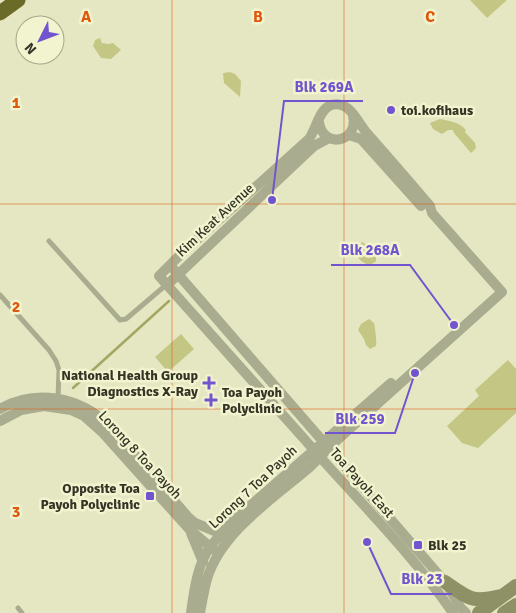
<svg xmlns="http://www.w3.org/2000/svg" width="516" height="613" viewBox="0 0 516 613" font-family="Signika,sans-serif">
<rect width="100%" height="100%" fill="#e5e7c2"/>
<path fill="#c4c684" d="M470 0H507L487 18Z
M100 38 102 43 108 44 113 43 121 50 111 59 101 58 93 46 95 40Z
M230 72 235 74 241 81 240 97 224 83 223 73Z
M440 119C450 121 459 122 466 130L465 132 475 143 476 148 471 153 454 133 453 130H448L442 134 433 129 430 123Z
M362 242 370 247 376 254V261C370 267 364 264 359 259L357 251Z
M369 319 374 323C375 327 377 343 376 346L370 349 366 345 364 339 358 330 361 324Z
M181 334 194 349 168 372 155 357Z
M508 360 516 369V413L478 448 462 443 447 426 479 396 475 390Z"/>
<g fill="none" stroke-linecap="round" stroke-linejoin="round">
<path stroke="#a4a664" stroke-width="2.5" d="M73 388 169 301"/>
<path stroke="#aaac8f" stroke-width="5" d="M49 241 120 320 126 319 166 285
M0 295 49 350 56 361 59 370 58 399
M18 608 22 613"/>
<path stroke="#aaac8f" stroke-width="10" d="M319 122C323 150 359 142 353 116
M349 135 361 139 421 206
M170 265 445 582 461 608 466 613
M167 285 314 146 329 138
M0 409C36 388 80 397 110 426L188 517 195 523 222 534
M0 421 21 410 44 406 71 410 84 416 102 432 189 529 214 550
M191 533 203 562
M191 613C194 591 197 564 211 546 216 539 223 533 228 525L391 383
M200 613C202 602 204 590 207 579 221 532 274 498 310 467L336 441 502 292 432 213 430 206C409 181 388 157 366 132 360 125 353 110 344 106 339 104 333 104 329 106 319 111 316 129 309 139L182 253 159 276 306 441 320 457C365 507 415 558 453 613"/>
<path stroke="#8e9066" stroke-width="14" d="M445 582C470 599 471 603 501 596
M479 613 516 586
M504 613 516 605"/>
<path stroke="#6a6b29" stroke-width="15" d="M0 13 18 0"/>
</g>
<path fill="none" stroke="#df570d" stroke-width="1" stroke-opacity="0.55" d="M172 0V613M344 0V613M0 204H516M0 409H516"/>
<g fill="#7154ce" stroke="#f2f4cf" stroke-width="2">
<circle cx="391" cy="110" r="5"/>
<path d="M206.5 375.5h5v5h5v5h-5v5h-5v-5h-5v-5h5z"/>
<path d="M208.5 392.5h5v5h5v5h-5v5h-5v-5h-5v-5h5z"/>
<rect x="145" y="491" width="10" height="10" rx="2.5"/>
<rect x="413" y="540" width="10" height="10" rx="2.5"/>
</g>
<g text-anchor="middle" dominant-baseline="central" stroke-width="5" stroke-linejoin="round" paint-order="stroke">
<g font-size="14" font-weight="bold" fill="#343426" stroke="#f2f4cf" text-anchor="start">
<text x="401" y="110">toi.kofihaus</text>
<text x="198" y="375" text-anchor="end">National Health Group<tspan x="198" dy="16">Diagnostics X-Ray</tspan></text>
<text x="222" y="392">Toa Payoh<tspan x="222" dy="16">Polyclinic</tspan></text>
<text x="140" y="488" text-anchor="end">Opposite Toa<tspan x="140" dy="16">Payoh Polyclinic</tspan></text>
<text x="428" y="545">Blk 25</text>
</g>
<g font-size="14" fill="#343426" stroke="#f2f4cf">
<text transform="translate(215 220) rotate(-43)">Kim Keat Avenue</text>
<text transform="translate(140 455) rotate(47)">Lorong 8 Toa Payoh</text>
<text transform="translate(362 483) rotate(48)">Toa Payoh East</text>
<text transform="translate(253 487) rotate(-43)">Lorong 7 Toa Payoh</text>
</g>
</g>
<g font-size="16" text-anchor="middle" font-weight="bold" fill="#df570d" stroke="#f2f4cf" stroke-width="5" stroke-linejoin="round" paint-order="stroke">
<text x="86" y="22">A</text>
<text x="258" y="22">B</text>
<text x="430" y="22">C</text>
<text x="16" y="108">1</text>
<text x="16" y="312">2</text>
<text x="16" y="517">3</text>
</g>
<path fill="none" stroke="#7154ce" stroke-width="2" d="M272 200L284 101H363M454 325L410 265H331M415 373L395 433H325M367 542L391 594H452"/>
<g fill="#7154ce" stroke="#f2f4cf" stroke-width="2">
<circle cx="272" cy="200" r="5"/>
<circle cx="454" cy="325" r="5"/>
<circle cx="415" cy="373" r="5"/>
<circle cx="367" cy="542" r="5"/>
</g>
<g font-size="15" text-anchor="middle" font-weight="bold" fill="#7154ce" stroke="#f2f4cf" stroke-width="5" stroke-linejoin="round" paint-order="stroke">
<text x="324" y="92">Blk 269A</text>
<text x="370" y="255">Blk 268A</text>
<text x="360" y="424">Blk 259</text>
<text x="422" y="584">Blk 23</text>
</g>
<g transform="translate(40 40) rotate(228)"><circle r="24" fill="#f2f4cf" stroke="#a6a78b"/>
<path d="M0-4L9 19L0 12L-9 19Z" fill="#7154ce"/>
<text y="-8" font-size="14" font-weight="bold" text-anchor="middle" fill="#343426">N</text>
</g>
</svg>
